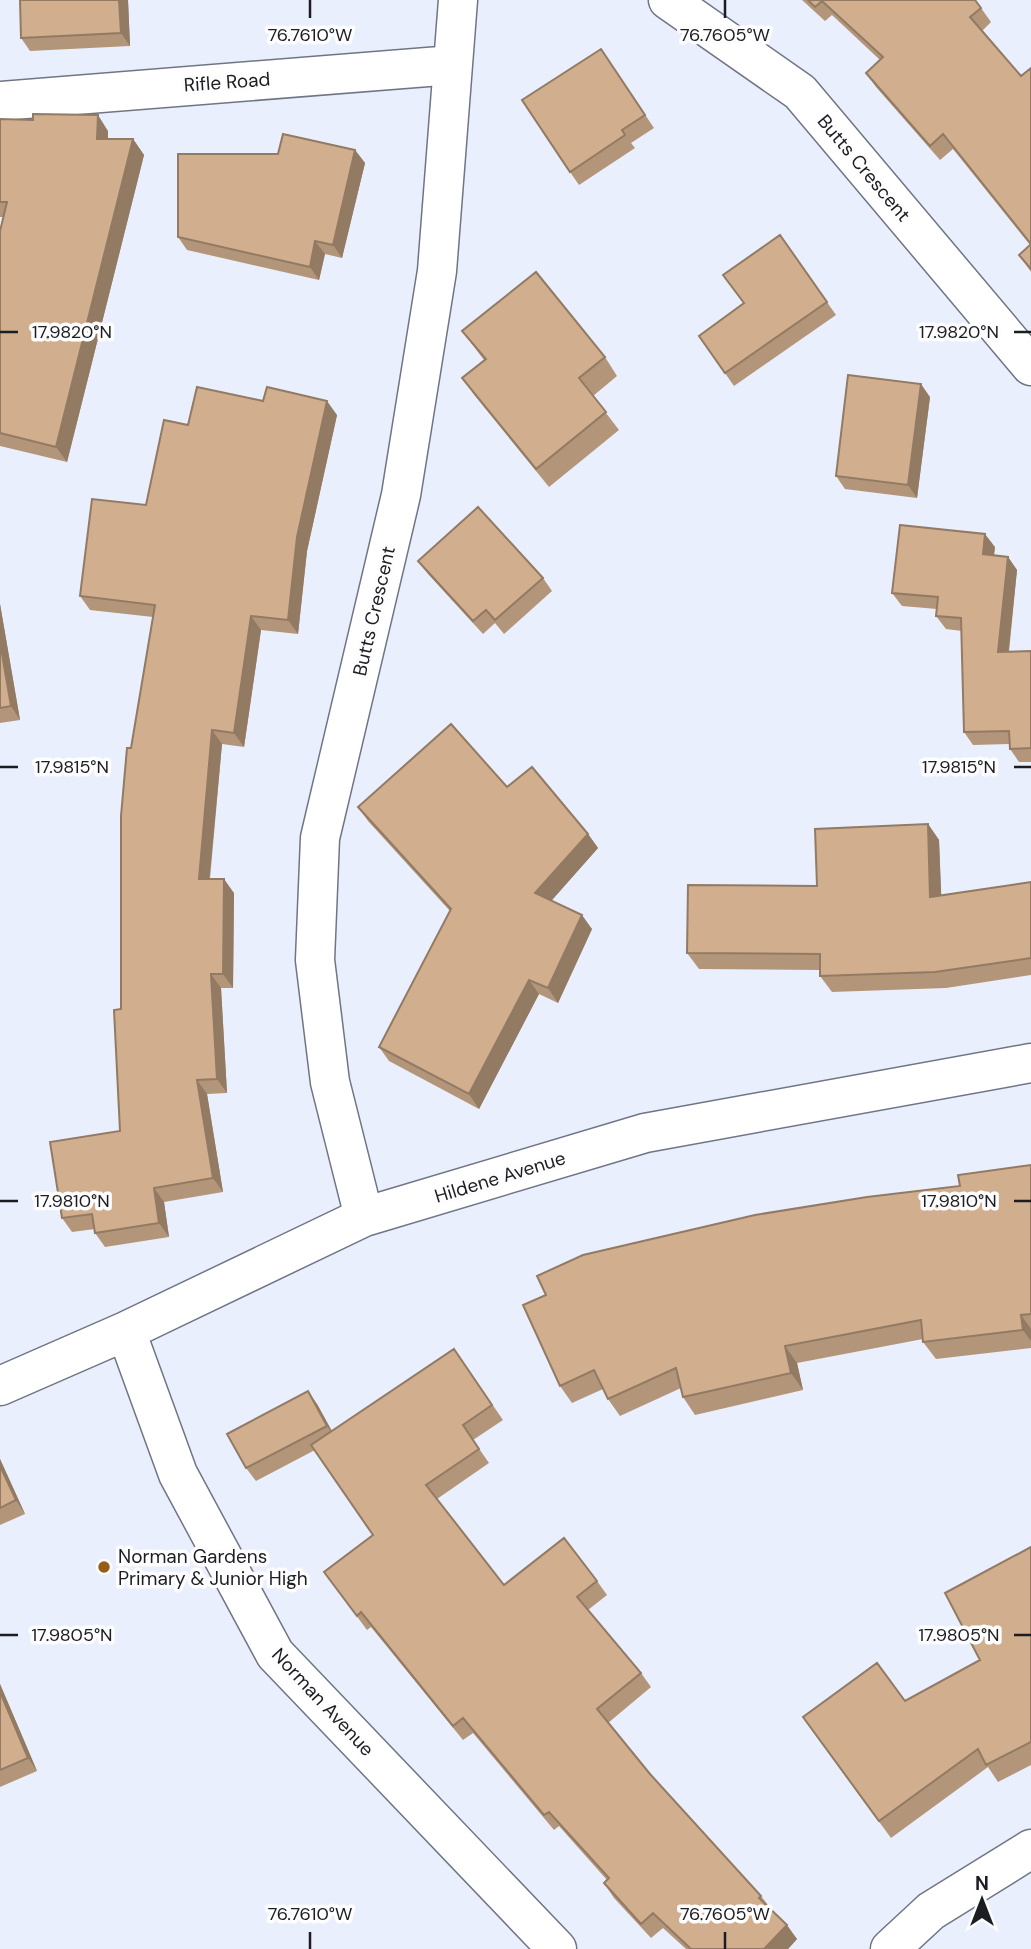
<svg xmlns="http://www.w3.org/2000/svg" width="1031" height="1949" viewBox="0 0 1031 1949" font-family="'DM Sans',sans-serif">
<rect width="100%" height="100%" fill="#eaeffe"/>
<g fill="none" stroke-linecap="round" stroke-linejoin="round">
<g stroke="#707585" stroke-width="41">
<path id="street" d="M668 0 800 92 1031 366
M0 101 453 65
M364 1217 330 1082 315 960 320 838 401 495 437 271 458 0
M126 1331 178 1474 275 1654 557 1949
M0 1386 126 1331 364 1217 645 1133 1031 1063
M890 1949 931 1911 1031 1849"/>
</g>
<use href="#street" stroke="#fff" stroke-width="38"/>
</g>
<path fill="#b3967a" d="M128 0 130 46 30 51 21 38Z
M802 0H975L981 8 991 22 982 31 1021 76 1031 68V272L1019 255 1030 245 953 149 940 160 876 87 866 73 880 60 832 15 825 21Z
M601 49 654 128 631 143 635 148 579 185 570 172Z
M0 119 33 120 108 131V139H133L144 155 67 462 0 446V231L3 217H0Z
M355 150 365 163 342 258 325 254 319 280 187 250 178 237 278 154Z
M780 235 836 315 734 386 699 336 743 304Z
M462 331 605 357 617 376 593 396 619 430 549 487 475 396 462 378 484 360Z
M930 397 917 498 845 489 836 476Z
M263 401 337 415 307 551 298 634 261 630 244 747 222 744 210 879 234 893 233 988H221L227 1093 207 1094 223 1192 164 1202 169 1237 105 1247 95 1233V1229L72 1232 62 1218 120 1131 121 1009 131 748 153 617 90 610 80 596 146 505 188 425Z
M995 547 994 556 1008 557 1017 570 1009 652 1031 651V762H1019L1010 749 1009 744 973 745 964 732 962 631 946 629 936 616 937 609 902 606 892 593Z
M418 561 543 578 552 591 504 634 495 623 483 634 428 574Z
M0 604 20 720 0 723Z
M507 787 588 834 598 848 551 901 592 929 558 1003 539 994 479 1109 389 1061 379 1047 450 911 368 821 358 807Z
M928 824 939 840 941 895 1031 882V975L946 988 832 992 820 976V970L699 969 687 953 817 886Z
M1031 1165V1348L936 1359 923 1342V1339L797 1363 803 1390 695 1415 683 1397 681 1388 620 1416 608 1399 603 1389 572 1403 560 1386 960 1186Z
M454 1349 503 1420 473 1440 489 1463 437 1499 504 1585 597 1581 607 1595 588 1610 641 1673 651 1687 608 1723 650 1774 761 1896 771 1909 797 1939 788 1949H686L663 1928 651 1938 614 1898 604 1883 607 1880 559 1826 554 1830 473 1733 463 1740 371 1627 367 1630 324 1572 373 1535 315 1450 256 1481 246 1468 317 1404 332 1431Z
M0 1459 25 1514 0 1525Z
M1031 1547V1765L998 1782 988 1767 891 1838 814 1733 905 1701 980 1660Z
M0 1684 37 1771 0 1787Z"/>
<path fill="#927a63" d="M119 0H128L130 46 121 33Z
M98 115 108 131V155L97 139Z
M133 139 144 155 67 462 56 447Z
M355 150 365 163 342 258 333 245Z
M315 241 325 254 319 280 310 267Z
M921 384 930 397 917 498 908 485Z
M327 401 337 415 307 551 298 634 288 620 297 537Z
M985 534 995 547 992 568 983 554Z
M1008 557 1017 570 1007 665 998 652Z
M0 604 20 720 11 706 0 642Z
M251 616 261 630 244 747 234 733Z
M212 730 222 744 208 893 199 879Z
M928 824 939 840 942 913 930 897Z
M588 834 598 848 545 908 535 893Z
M224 879 234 893 233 988 223 974Z
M582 915 592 929 558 1003 548 988Z
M211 974 221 988 227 1093 217 1079Z
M529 980 539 994 479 1109 469 1094Z
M197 1080 207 1094 223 1192 213 1178Z
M154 1188 164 1202 169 1237 159 1223Z
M1021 1315 1031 1329V1341L1023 1330Z
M785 1346 797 1363 803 1390 791 1373Z
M308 1391 317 1404 336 1439 327 1426Z
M0 1459 25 1514 16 1500 0 1466Z
M0 1684 37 1771 28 1758 0 1692Z
M787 1925 797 1939 788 1949H764Z"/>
<path fill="#d0ae8e" stroke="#927a63" stroke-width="2" d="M20 0H119L121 33 21 38Z
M808 0H975L981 8 970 17 1021 76 1031 68V244L943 134 930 146 866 73 883 57 822 1 815 7Z
M601 49 645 115 622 130 625 135 570 172 522 100Z
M33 114 98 115 97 139H133L56 447 0 433V231L7 202H0V119L33 120Z
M283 134 355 150 333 245 315 241 310 267 178 237V154H278Z
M780 235 827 302 725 373 699 336 744 303 723 275Z
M1031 244V269L1019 255Z
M536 272 605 357 579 378 606 412 536 469 462 378 486 359 462 331Z
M848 375 921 384 908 485 836 476Z
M197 387 263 401 267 387 327 401 297 537 288 620 251 616 234 733 212 730 199 879H224L223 974H211L217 1079 197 1080 213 1178 154 1188 159 1223 95 1233 92 1214 62 1218 50 1142 120 1131 114 1010 121 1009V816L127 748H131L155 605 80 596 92 499 146 505 164 420 188 425Z
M478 507 543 578 495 620 486 610 473 621 418 561Z
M900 525 985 534 983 554 1008 557 998 652 1031 651V748L1010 749 1009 731 964 732 961 618 936 616 938 597 892 593Z
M0 642 11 706 0 708Z
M451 724 507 787 532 767 588 834 535 893 582 915 548 988 529 980 469 1094 379 1047 451 909 358 807Z
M928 824 930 897 1031 882V958L935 972 820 976V954L687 953 688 885 817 886 815 829Z
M1031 1165V1314L1021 1315 1023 1330 923 1342 921 1320 785 1346 791 1373 683 1397 676 1368 608 1399 594 1370 560 1386 523 1305 546 1295 537 1276 583 1255 755 1215 867 1197 960 1186 958 1175Z
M454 1349 492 1405 463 1425 479 1449 426 1485 504 1585 564 1538 597 1581 577 1597 641 1673 597 1709 650 1774 761 1896 759 1898 787 1925 764 1949H691L653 1913 641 1924 604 1883 609 1878 549 1812 544 1815 463 1718 453 1726 361 1612 357 1616 324 1572 373 1535 311 1445Z
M308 1391 327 1426 246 1468 227 1434Z
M0 1466 16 1500 0 1508Z
M1031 1547V1742L986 1765 978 1749 879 1821 803 1717 877 1663 905 1701 980 1660 945 1593Z
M0 1692 28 1758 0 1770Z"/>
<path fill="none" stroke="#1b1d23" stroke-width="2.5" d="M310 0V18M725 0V18M0 332H18M1014 332H1031M0 767H18M1014 767H1031M0 1201H18M1014 1201H1031M0 1635H18M1014 1635H1031M310 1932V1949M725 1932V1949"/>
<circle fill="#965c1a" stroke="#fdfdfd" stroke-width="2.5" cx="104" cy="1567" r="7"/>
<g text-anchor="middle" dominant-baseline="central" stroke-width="7" stroke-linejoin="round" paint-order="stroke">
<g font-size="19" fill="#1b1d23" stroke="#fdfdfd">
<text transform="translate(227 82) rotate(-4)">Rifle Road</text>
<text transform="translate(864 168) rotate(50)">Butts Crescent</text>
<text transform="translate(374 611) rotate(-77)">Butts Crescent</text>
<text transform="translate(500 1177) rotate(-17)">Hildene Avenue</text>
<text transform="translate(323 1702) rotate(47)">Norman Avenue</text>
</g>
<g font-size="19" fill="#1b1d23" stroke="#fdfdfd" text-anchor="start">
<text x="118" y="1556">Norman Gardens<tspan x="118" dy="22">Primary &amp; Junior High</tspan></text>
</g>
</g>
<g font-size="18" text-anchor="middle" fill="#1b1d23" stroke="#fdfdfd" stroke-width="7" stroke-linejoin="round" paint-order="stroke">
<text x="310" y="41">76.7610°W</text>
<text x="725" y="41">76.7605°W</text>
<text x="72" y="338">17.9820°N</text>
<text x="959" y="338">17.9820°N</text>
<text x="72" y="773">17.9815°N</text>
<text x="959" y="773">17.9815°N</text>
<text x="72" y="1207">17.9810°N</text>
<text x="959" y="1207">17.9810°N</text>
<text x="72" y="1641">17.9805°N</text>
<text x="959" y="1641">17.9805°N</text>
<text x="310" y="1920">76.7610°W</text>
<text x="725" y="1920">76.7605°W</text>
</g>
<g transform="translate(982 1900)" stroke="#fdfdfd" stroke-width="5" paint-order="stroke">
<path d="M0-5L12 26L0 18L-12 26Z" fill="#1b1d23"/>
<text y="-10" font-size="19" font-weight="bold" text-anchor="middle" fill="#1b1d23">N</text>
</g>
</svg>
